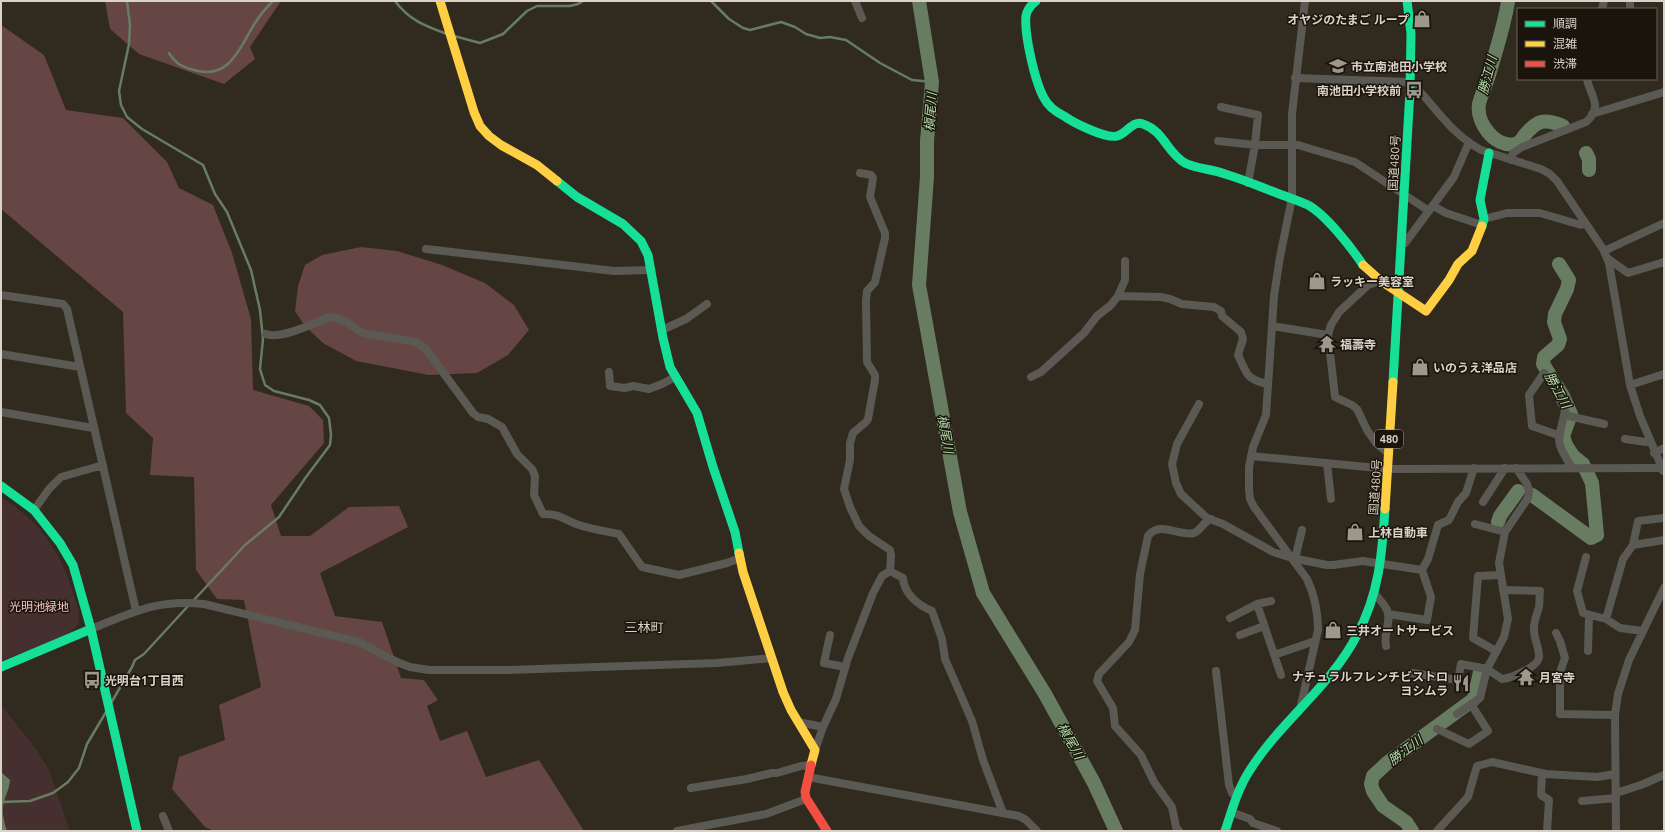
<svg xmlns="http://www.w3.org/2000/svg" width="1665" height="832" viewBox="0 0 1665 832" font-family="Ubuntu,'Noto Sans JP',sans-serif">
<rect width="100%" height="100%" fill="#302a1f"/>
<path fill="#46302f" d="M1 497C42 523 62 554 76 601 78 608 82 620 76 627 67 638 17 654 1 661Z
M1 705 36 749 49 770 70 831H1Z"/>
<path fill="#664545" d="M105 1H281L250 47 255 59 224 84 139 54 110 29Z
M1 25 44 55 66 110 123 118 167 162 179 188 213 205 232 253 251 319 253 390 309 406 323 420 324 443 271 505 281 536H310L349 507 399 506 408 527 320 573 335 616 382 622 401 678 424 680 438 700 427 706 440 741 467 731 486 777 539 760 584 831H214L205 827 172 789 179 757 225 740 219 705 261 687 244 600 217 599 196 570 194 477 150 475 153 438 126 413 123 312 1 209Z
M361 247 397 251 442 265 485 283 514 305 529 330 508 355 477 373 429 375 356 361 323 343 305 326 295 311 298 286 305 265 322 255Z"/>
<path fill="#677c61" d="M1 772 10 780C9 791 6 793 4 802 1 811 4 822 7 831H1Z"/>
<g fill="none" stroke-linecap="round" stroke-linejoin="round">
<path stroke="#677c61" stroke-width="2.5" d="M127 1 130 25 129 44 119 91 121 105 127 117 142 129 203 165 215 194 227 212 251 270 260 310 263 339 260 369 265 385 274 391 309 400 320 405 329 418 331 435 330 445 306 477 279 517 245 545 193 601
M395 1C409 20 425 26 447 34
M711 1 729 19 743 28 750 30 781 22 795 27 806 34 820 38 830 37 846 40 880 63 912 80 932 82
M454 36 480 43 503 34 527 11 537 6H570L578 4 583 1
M169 53C176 64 182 67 194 70 229 81 240 47 255 23 260 15 266 8 273 1
M111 703 132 667 135 660 144 654 189 605
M1 802 30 801 53 793 68 782 79 768 87 744 106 712"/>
<path stroke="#677c61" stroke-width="14" d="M919 1 932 82 927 141V177L919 285 960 512 983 593 1045 694 1094 783 1116 831
M1508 1C1505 23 1495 54 1489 75 1486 85 1481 95 1479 104 1476 123 1495 148 1515 144 1520 143 1522 140 1524 136 1537 120 1544 118 1563 126
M1586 153 1589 159V170
M1532 495 1591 538 1597 535 1592 483 1583 464 1573 456 1566 445 1563 436 1571 414 1563 396 1543 364 1544 357 1558 345 1560 339 1554 322 1555 314 1567 289 1569 280 1559 264
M1498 522 1500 516 1518 491
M1412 831 1406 822 1383 806 1373 791 1371 784 1373 776 1387 763 1474 699 1480 672"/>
<path stroke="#5a5953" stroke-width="8" d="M855 1 862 18
M1630 1V9
M1602 9 1604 1
M1295 78 1410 82C1422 92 1431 105 1441 116 1452 129 1466 142 1481 150L1541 169 1550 174 1557 181 1603 249 1609 263 1630 385 1640 416 1662 468 1664 469
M1221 107 1258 115 1255 145 1248 183
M1592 114 1664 92
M1218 141 1255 145H1298L1355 162 1429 211
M1511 160 1513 153 1522 147 1586 122C1604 106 1590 96 1587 79
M860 173 871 175 873 178 870 197 885 233V238L875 282 867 291 866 301 867 362 875 375V380L868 419 866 422 853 433 850 443V460L844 489 850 507 859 526 869 536 890 550 891 556 890 571
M1433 206 1446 213 1482 225
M1484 219 1507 213H1540L1581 225 1585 223
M1401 244 1405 243 1454 177 1469 142
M426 249 614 271 651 270
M1604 251 1664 223
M1607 258 1628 273 1664 262
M1381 281 1368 285 1339 312 1331 325 1328 335 1335 397 1352 405 1357 409 1367 430 1376 443 1389 454
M1 295 63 304 67 309 136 611
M1118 296 1161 297 1170 299 1182 304 1214 307 1221 311 1222 316 1241 332 1243 339 1238 355C1247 374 1246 379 1267 384
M1272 326 1328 335
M662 330 686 319 707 304
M266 334C280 340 315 323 329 317 343 317 352 327 363 333L415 342 425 348 473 413 478 417 488 419 502 427 517 454 532 469 535 476 534 495 543 514C559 514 562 518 576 524 590 529 604 531 619 534L642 567 679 575 727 563 740 558
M1 354 80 367
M609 372 610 386 625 388 633 386 649 389 662 384 675 377
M1031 377 1041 372 1084 333 1097 316 1111 305 1118 296 1125 280V261
M1630 385 1664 374
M1199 404 1177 444 1172 464 1176 483 1181 494 1207 518 1223 524 1273 552 1292 558 1327 565H1333L1363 561 1422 570
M1 412 93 428
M1564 415 1604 424
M1558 435 1532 426 1529 395 1544 373 1553 385 1565 411C1558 443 1554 439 1572 468
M1625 439 1646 442 1649 441
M1654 453 1664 448
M1251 456 1388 469 1654 468H1662L1663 471
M1327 463 1331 499
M1483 502 1505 468
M34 510 49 489 61 477 103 465
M1475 524 1505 532
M1633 545 1664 540
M1586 557 1577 591 1583 613 1606 619 1620 628 1643 631
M1295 559 1302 530
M890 571 903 578C904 594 918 605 932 611L942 639 945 659 972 721 983 760 1003 813
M1375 594C1379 599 1384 604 1387 610 1392 621 1383 634 1386 646
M1257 604 1281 675
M1388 614 1427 620 1431 597 1422 570 1428 559 1438 525 1449 520 1458 502 1466 493 1474 468
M1230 618 1257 604 1271 601
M1606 619 1623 559 1633 545 1638 521 1664 518
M91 629C133 612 157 599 204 604L359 642 397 662 410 667 429 670H507L717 663 772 658
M1556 633 1560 641 1565 658 1560 672V714L1615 715
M830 635 824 663 845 667
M1240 635 1264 626
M1496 651 1473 638 1478 576 1501 575
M1588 651 1589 615
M1274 655 1315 641
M1216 671 1229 785 1232 793 1236 796
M1412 673 1458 680 1461 664 1487 669 1502 679C1512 678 1540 666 1539 656 1539 646 1533 637 1534 628 1534 620 1537 614 1539 607 1540 602 1539 596 1540 591L1503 590
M1301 705 1318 630C1318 613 1314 594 1307 579L1254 507 1250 499 1249 489V467L1253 447 1266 415 1274 296 1280 257 1292 198V114L1305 1
M1457 714 1480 698 1487 669 1504 637 1508 619 1499 563 1505 532 1528 498 1529 490 1527 484 1516 468
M798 722 823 727
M1437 729 1469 744 1488 731 1471 704
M815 750 823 727 836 699 848 658 873 593 882 576 890 571
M1542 773 1541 795 1549 800 1547 831
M808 777 1019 816 1026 820 1037 831
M691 788 747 779 772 773H777L801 766 811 765
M1616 793 1641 785 1664 775
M1582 801 1616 798
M1231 812 1250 819 1253 823 1277 831
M163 816 169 831
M677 831 766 814 806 799
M1179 831 1176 827 1172 807 1154 782 1141 755 1115 726 1113 708 1097 681 1099 674 1129 642 1135 630 1140 574 1148 536C1160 520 1178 537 1194 533 1200 531 1202 523 1211 519
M1437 831 1468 797 1477 766 1492 762 1546 774 1597 777 1615 774
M1616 831 1615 715 1618 694 1629 660 1664 588"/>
<path stroke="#16e098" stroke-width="9" d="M1036 1C1031 5 1027 9 1026 16 1024 34 1035 82 1044 98 1048 106 1056 112 1064 116 1074 123 1106 139 1117 136 1127 134 1132 120 1143 124 1164 131 1167 153 1185 163 1197 169 1212 169 1225 174 1245 180 1263 188 1282 195 1290 198 1300 201 1308 205 1326 215 1351 247 1363 265
M557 181 577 197 623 224 641 241 648 255 663 338 670 367 697 413 713 467 735 532 739 553
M1482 226 1484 219 1480 200 1489 153
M1393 382 1410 91 1411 33 1407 1
M1 486 34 510 60 543 73 565 91 629 137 831
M1 667 91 629
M1225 831C1232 810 1238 788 1250 770 1281 721 1331 686 1357 635 1379 594 1382 555 1385 509"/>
<path stroke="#ffcf43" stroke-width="9" d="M440 1 474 112 480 126 489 136 501 145 537 165 557 181
M1363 265 1381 281 1426 311 1449 280 1458 264 1472 251 1482 226
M1385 509 1393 382
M739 553 743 572 783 692 791 710 815 750 811 765"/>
<path stroke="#f24e42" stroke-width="9" d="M811 765 805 792 806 798 827 831"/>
</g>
<defs>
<g id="shop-bare" transform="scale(1.38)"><path d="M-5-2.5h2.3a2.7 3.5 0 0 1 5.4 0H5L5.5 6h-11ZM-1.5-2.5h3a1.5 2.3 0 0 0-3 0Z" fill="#9e978c" stroke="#1a140c" stroke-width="2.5" paint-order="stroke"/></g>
<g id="school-bare" transform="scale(1.38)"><path d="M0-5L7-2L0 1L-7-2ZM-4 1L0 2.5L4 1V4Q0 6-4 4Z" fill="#9e978c" stroke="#1a140c" stroke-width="2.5" paint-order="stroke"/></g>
<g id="bus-bare" transform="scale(1.38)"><path d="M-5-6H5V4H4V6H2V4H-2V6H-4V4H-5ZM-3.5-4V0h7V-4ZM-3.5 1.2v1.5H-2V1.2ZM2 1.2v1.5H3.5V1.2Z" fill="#9e978c" stroke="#1a140c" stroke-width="2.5" paint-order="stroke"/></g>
<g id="temple-bare" transform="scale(1.38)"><path d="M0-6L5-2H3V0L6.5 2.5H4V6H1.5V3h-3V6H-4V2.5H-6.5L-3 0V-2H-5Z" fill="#9e978c" stroke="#1a140c" stroke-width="2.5" paint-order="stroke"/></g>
<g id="restaurant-bare" transform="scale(1.38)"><path d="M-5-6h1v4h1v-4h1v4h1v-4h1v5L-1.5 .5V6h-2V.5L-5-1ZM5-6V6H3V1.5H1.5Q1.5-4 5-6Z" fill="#9e978c" stroke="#1a140c" stroke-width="2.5" paint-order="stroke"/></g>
</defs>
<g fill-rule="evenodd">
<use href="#shop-bare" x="1422" y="19"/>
<use href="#school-bare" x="1338" y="66"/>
<use href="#bus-bare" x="1414" y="90"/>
<use href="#shop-bare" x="1317" y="281"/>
<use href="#temple-bare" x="1327" y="344"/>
<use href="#shop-bare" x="1420" y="367"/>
<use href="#shop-bare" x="1355" y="532"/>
<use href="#shop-bare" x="1333" y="630"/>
<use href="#temple-bare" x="1526" y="677"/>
<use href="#bus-bare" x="92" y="680"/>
<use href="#restaurant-bare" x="1461" y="683"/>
</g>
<g text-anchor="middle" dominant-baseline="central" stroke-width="3" stroke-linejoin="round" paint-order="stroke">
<rect fill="#1a140c" stroke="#a0998f" stroke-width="1" x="1375" y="430" width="28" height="18" rx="3"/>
<g font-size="11" font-weight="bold" fill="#dad2c7">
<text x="1389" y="439">480</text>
</g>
<g font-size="12" font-weight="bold" fill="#dad2c7" stroke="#1a140c" text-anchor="start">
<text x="1409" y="19" text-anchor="end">オヤジのたまご ループ</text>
<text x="1351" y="66">市立南池田小学校</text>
<text x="1401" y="90" text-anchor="end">南池田小学校前</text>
<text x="1330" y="281">ラッキー美容室</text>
<text x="1340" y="344">福壽寺</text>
<text x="1433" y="367">いのうえ洋品店</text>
<text x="1368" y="532">上林自動車</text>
<text x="1346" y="630">三井オートサービス</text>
<text x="1448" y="676" text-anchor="end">ナチュラルフレンチビストロ<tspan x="1448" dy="14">ヨシムラ</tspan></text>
<text x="1539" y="677">月宮寺</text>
<text x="105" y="680">光明台1丁目西</text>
</g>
<g font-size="12" fill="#dad2c7" stroke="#1a140c">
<text transform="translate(1394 163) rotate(-87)">国道480号</text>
<text transform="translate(1375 487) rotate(-86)">国道480号</text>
</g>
<g font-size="12" fill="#f8c0c2" stroke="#1a140c">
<text x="39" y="606">光明池緑地</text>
</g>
<g font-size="13" font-style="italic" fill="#b2dcaa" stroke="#1a140c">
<text transform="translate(1487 75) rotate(-75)">勝江川</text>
<text transform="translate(930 112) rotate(-86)">槇尾川</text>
<text transform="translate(1558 390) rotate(61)">勝江川</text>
<text transform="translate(946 434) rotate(80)">槇尾川</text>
<text transform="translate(1071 741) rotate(61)">槇尾川</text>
<text transform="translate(1405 750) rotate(-37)">勝江川</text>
</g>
<g font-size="13" fill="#dad2c7" stroke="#1a140c">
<text x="644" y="627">三林町</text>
</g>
</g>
<rect width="1665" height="832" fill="none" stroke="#dad2c7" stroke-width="4"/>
<rect x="1517" y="8" width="140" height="72" fill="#1a140c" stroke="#676057"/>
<rect x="1525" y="21" width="20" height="6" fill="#16e098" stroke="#676057"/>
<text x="1553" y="28" font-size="12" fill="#dad2c7">順調</text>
<rect x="1525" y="41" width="20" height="6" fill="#ffcf43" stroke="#676057"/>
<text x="1553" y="48" font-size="12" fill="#dad2c7">混雑</text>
<rect x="1525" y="61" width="20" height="6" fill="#f24e42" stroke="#676057"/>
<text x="1553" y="68" font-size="12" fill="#dad2c7">渋滞</text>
</svg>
